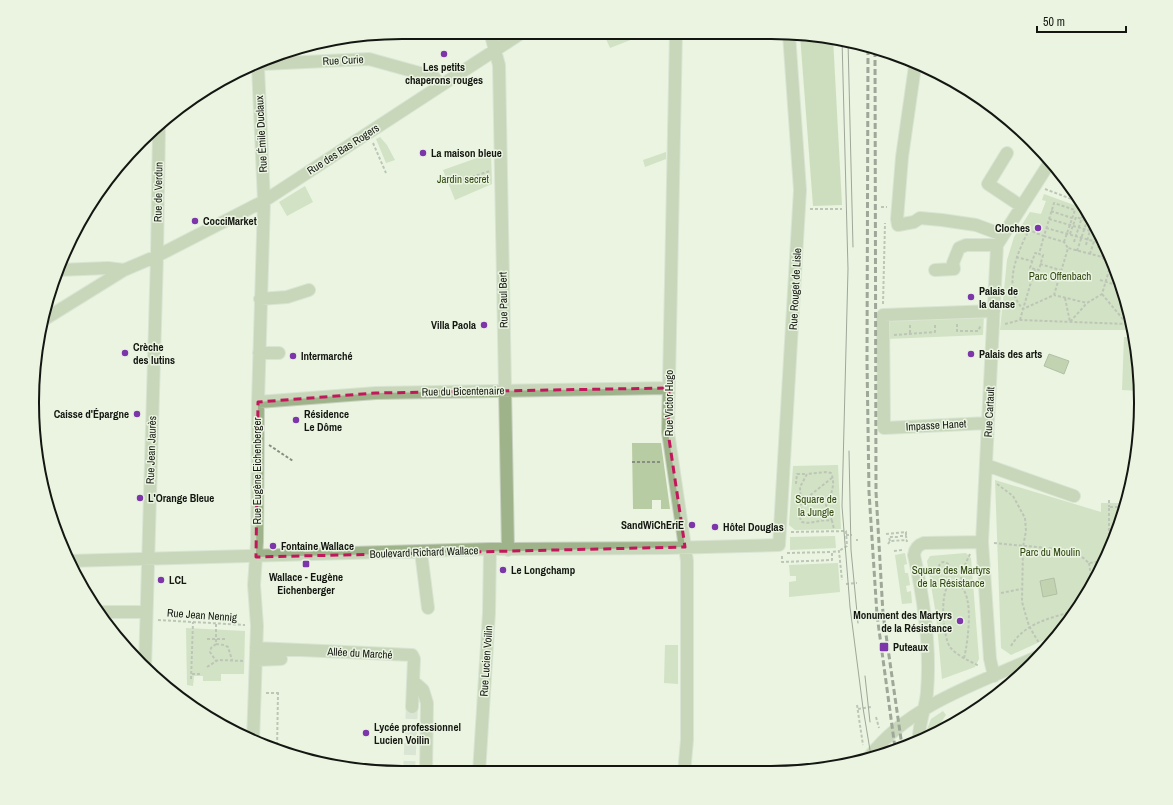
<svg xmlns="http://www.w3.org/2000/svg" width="1173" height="805" viewBox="0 0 1173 805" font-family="'Archivo Narrow',sans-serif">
<rect width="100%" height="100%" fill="#eaf4e1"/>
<path fill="#b7cca3" d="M606 32H651L610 48 606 39 609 38Z
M380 137 387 145 395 160 386 163 376 139Z
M666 152V159L645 167 643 160Z
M491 153 492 184 455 200 443 170Z
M305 186 313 202 287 216 279 202Z
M1044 194 1085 209 1113 261 1134 330H1000L1007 260 1014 237 1030 212 1041 214 1046 201 1042 200Z
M984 314 983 335 886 339V317Z
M1124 337H1135L1140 391 1122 390Z
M632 443H661L670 509H661V500H652V509H633Z
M838 465 841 529 795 530 789 525 793 466Z
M995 480 1101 512V503H1125L1113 544 1078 609 1057 634 1011 655 1001 648Z
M835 536 836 548 790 550V537Z
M905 553 907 564 904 565 905 573H908L910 585 906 586 907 592 911 591 912 603 902 604 895 555Z
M966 553 971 558 979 659 975 667 942 679 936 615 927 561 930 556Z
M838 563 840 592 789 597V582L796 581V576H790L789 565Z
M186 628 245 631 244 674H221V681H203V676H194L193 686 187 685Z
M665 645H678V684L664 683Z
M943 711 946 715 933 734 926 732 931 719Z"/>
<path fill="#acc492" d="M800 35 833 38 842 205 813 206Z"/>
<path fill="#93ab79" stroke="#6d7f5a" d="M1049 354 1069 361 1064 374 1044 366Z
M1054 578 1057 594 1043 597 1040 581Z"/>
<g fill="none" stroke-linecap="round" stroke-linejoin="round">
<path stroke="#cad3c2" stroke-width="12" stroke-dasharray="12 6" stroke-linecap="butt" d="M409 773 412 707"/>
<g stroke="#c8d1c0" stroke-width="14">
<path id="minor" d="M490 32 499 65 508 550
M676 32 668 432 687 561V740L684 773
M263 64 369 59 434 77 441 85
M915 66 902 157 897 219 898 225 914 222 920 218 942 220 976 225 1003 235
M1007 153 988 184 1021 206
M58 270 108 268 124 270
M935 270 954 269 953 263 959 248 966 245H997
M260 299 287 297 309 290
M45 319 124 270 157 256 264 201 523 32
M259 353H279
M258 402 376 393 669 388
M988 423 884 428 883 315 994 311
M986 465 1074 496
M421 552 428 608
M68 561 490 549 667 548 779 545 800 190 789 34
M103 612H146
M256 648 412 655 414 659 412 707
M256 660 281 659
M145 668 157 256 159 128
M994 676 990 659 982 542 997 245 1050 162
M413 681 423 690 427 703 426 773
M919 740C918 724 926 708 927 692 931 646 924 600 914 555 915 548 918 545 924 543L982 542
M253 741 257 626 254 585 257 542 258 402 264 201 258 67
M870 756C911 703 982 682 1041 655
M479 773 489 613 490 549"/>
</g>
<path stroke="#888f82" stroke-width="2" stroke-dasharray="3 2" stroke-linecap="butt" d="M373 143 386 173
M453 183 490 171
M1045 189 1082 203
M881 207H887
M810 209H842
M1051 211 1072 218
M1049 219 1098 233
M1046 228 1104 244
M1070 234 1076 217 1093 223
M1064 242 1075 210 1054 203 1044 236 1029 230C1017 253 1002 287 1023 309L1035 269 1039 270 1043 255 1039 254 1044 236 1064 242 1068 248
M1074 242 1083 214
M1086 245 1092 223
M1098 248 1101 239
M1077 251 1087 221
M1090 254 1097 231
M1016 257 1032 261
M1102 257 1105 247
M1040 264 1060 270
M1035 269 1030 268 1035 253 1039 254
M1100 280 1113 284 1120 283
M1102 294 1127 324H1132
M1065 298 1070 322 1087 303
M883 304 885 223
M1020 320 1023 309 1054 295 1068 248 1102 257 1110 267 1102 294 1087 303 1054 295
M957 324V331H978L981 325
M1005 324 1020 320 1127 324
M910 325V334
M894 335 935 332V324
M36 380 38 379
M269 445 293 461
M632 462H661
M795 483H796L797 474H807
M997 484 1013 496 1025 518 1026 531 1023 547 1022 602 1029 626 1039 643
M801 496 808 497 833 477
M1109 500V507
M800 510 805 511
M832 521 826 505C831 495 836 484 831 473L826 472 807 474 800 487 801 506 799 516 802 522C813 525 821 518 832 521L834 529
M791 532 846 531 847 546 839 551
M886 534 906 532V536
M1109 534 1116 533
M846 535H852
M900 536H906L907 542
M857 539V541
M890 541 889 537H898
M994 543 1068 550 1081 556 1089 563 1104 561
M888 544 890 541 907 540
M894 551 902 550
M1109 551V507H1124
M787 553 832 552
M782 556V562L832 560V552L839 551 842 580
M939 567a5 5 0 1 1 10 0a5 5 0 1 1-10 0Z
M1089 563 1092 583
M949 569 962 572
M846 584 857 583
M960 585 963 569 970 554
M1001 593 1021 589
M158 620 245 625
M216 624V644L211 648 210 652 216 661
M207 639H227
M216 644 224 645 228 647 232 660
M1011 646C1025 622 1052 618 1077 610
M964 658C968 643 978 574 948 586 940 595 943 637 950 647 957 656 970 661 979 666
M207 667 218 660 245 661
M192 674H200
M191 679 193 622
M266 693H281
M857 705 863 745
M858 709 871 707
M876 717 879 728
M277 750 278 693"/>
<use href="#minor" stroke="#9fb38b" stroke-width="12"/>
<path stroke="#454940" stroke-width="1" d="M842 39 848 269 842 506 850 607 863 708 871 756
M848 41 853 247
M849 451 851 550 858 623
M865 676 870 722"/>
<path stroke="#454940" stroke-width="3" stroke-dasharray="6 3" stroke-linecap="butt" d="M868 49 867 361 869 492 877 615 895 748
M875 51 876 492 883 614 902 746"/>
</g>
<path d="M0 0H1173V805H0ZM669 388 668 432 685 547 256 557 258 402 376 393Z" fill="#eaf4e1" fill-opacity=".55" fill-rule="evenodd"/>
<path fill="none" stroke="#c2185b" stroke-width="3" stroke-dasharray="8 5" stroke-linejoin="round" d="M669 388 668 432 685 547 256 557 258 402 376 393Z"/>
<g fill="#7c36a9" stroke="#eaf4e1" stroke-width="1.5">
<circle cx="444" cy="54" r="4"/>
<circle cx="423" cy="153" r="4"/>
<circle cx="195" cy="221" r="4"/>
<circle cx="1038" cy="228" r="4"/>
<circle cx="971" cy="297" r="4"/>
<circle cx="484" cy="325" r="4"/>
<circle cx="125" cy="353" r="4"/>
<circle cx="971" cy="354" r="4"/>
<circle cx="293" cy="356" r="4"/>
<circle cx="137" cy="414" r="4"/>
<circle cx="296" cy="420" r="4"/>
<circle cx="140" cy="498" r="4"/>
<circle cx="692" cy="525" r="4"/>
<circle cx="715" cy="527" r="4"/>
<circle cx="273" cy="546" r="4"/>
<rect x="302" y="560" width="8" height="8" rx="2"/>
<circle cx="503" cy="570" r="4"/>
<circle cx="161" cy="580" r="4"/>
<circle cx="960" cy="621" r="4"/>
<rect x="879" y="642" width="10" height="10" rx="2"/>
<circle cx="366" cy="733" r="4"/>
</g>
<g text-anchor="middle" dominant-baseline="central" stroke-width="3" stroke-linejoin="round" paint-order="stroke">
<g font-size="11" fill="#141711" stroke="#eaf4e1">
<text transform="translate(343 60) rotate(-3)">Rue Curie</text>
<text transform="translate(261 134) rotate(-93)">Rue Émile Duclaux</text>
<text transform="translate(343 149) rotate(-33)">Rue des Bas Rogers</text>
<text transform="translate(158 192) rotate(-89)">Rue de Verdun</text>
<text transform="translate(795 289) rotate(-87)">Rue Rouget de Lisle</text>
<text transform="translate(503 300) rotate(-91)">Rue Paul Bert</text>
<text transform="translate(463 391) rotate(-1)">Rue du Bicentenaire</text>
<text transform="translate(669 403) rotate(-90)">Rue Victor Hugo</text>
<text transform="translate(989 412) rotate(-87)">Rue Cartault</text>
<text transform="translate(936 425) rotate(-3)">Impasse Hanet</text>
<text transform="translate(151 450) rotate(-88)">Rue Jean Jaurès</text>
<text transform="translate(257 471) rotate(-90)">Rue Eugène Eichenberger</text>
<text transform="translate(424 552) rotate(-2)">Boulevard Richard Wallace</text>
<text transform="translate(202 615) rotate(4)">Rue Jean Nennig</text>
<text transform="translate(360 653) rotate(3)">Allée du Marché</text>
<text transform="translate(486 661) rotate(-86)">Rue Lucien Voilin</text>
</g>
<g font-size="11" font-weight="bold" fill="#141711" stroke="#eaf4e1" text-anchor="start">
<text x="444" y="67" text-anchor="middle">Les petits<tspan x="444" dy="13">chaperons rouges</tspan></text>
<text x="431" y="153">La maison bleue</text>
<text x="203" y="221">CocciMarket</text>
<text x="1030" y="228" text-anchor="end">Cloches</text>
<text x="979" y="291">Palais de<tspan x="979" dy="13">la danse</tspan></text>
<text x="476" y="325" text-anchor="end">Villa Paola</text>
<text x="133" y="347">Crèche<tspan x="133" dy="13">des lutins</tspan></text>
<text x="979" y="354">Palais des arts</text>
<text x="301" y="356">Intermarché</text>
<text x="129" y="414" text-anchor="end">Caisse d'Épargne</text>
<text x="304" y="414">Résidence<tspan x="304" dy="13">Le Dôme</tspan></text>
<text x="148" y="498">L'Orange Bleue</text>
<text x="684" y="525" text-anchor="end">SandWiChEriE</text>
<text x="723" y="527">Hôtel Douglas</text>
<text x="281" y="546">Fontaine Wallace</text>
<text x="511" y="570">Le Longchamp</text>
<text x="306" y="577" text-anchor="middle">Wallace - Eugène<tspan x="306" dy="13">Eichenberger</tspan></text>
<text x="169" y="580">LCL</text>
<text x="952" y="615" text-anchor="end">Monument des Martyrs<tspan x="952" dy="13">de la Résistance</tspan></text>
<text x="893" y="647">Puteaux</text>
<text x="374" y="727">Lycée professionnel<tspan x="374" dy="13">Lucien Voilin</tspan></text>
</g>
<g font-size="11" fill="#304711" stroke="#eaf4e1">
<text x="463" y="179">Jardin secret</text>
<text x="1060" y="276">Parc Offenbach</text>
<text x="816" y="499">Square de<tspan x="816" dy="13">la Jungle</tspan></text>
<text x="1050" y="552">Parc du Moulin</text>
<text x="951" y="570">Square des Martyrs<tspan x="951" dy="13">de la Résistance</tspan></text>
</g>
</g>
<path d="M0 0H1173V805H0ZM402 39H771A363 363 0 0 1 1134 402V403A363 363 0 0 1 771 766H402A363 363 0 0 1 39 403V402A363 363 0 0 1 402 39Z" fill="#eaf4e1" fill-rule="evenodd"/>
<path fill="none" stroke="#141711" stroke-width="2" d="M402 39H771A363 363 0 0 1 1134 402V403A363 363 0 0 1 771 766H402A363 363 0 0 1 39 403V402A363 363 0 0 1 402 39Z"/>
<path d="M1037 26v6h89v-6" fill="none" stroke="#141711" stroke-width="2"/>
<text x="1043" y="26" font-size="12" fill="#141711" stroke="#eaf4e1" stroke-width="3" paint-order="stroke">50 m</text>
</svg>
